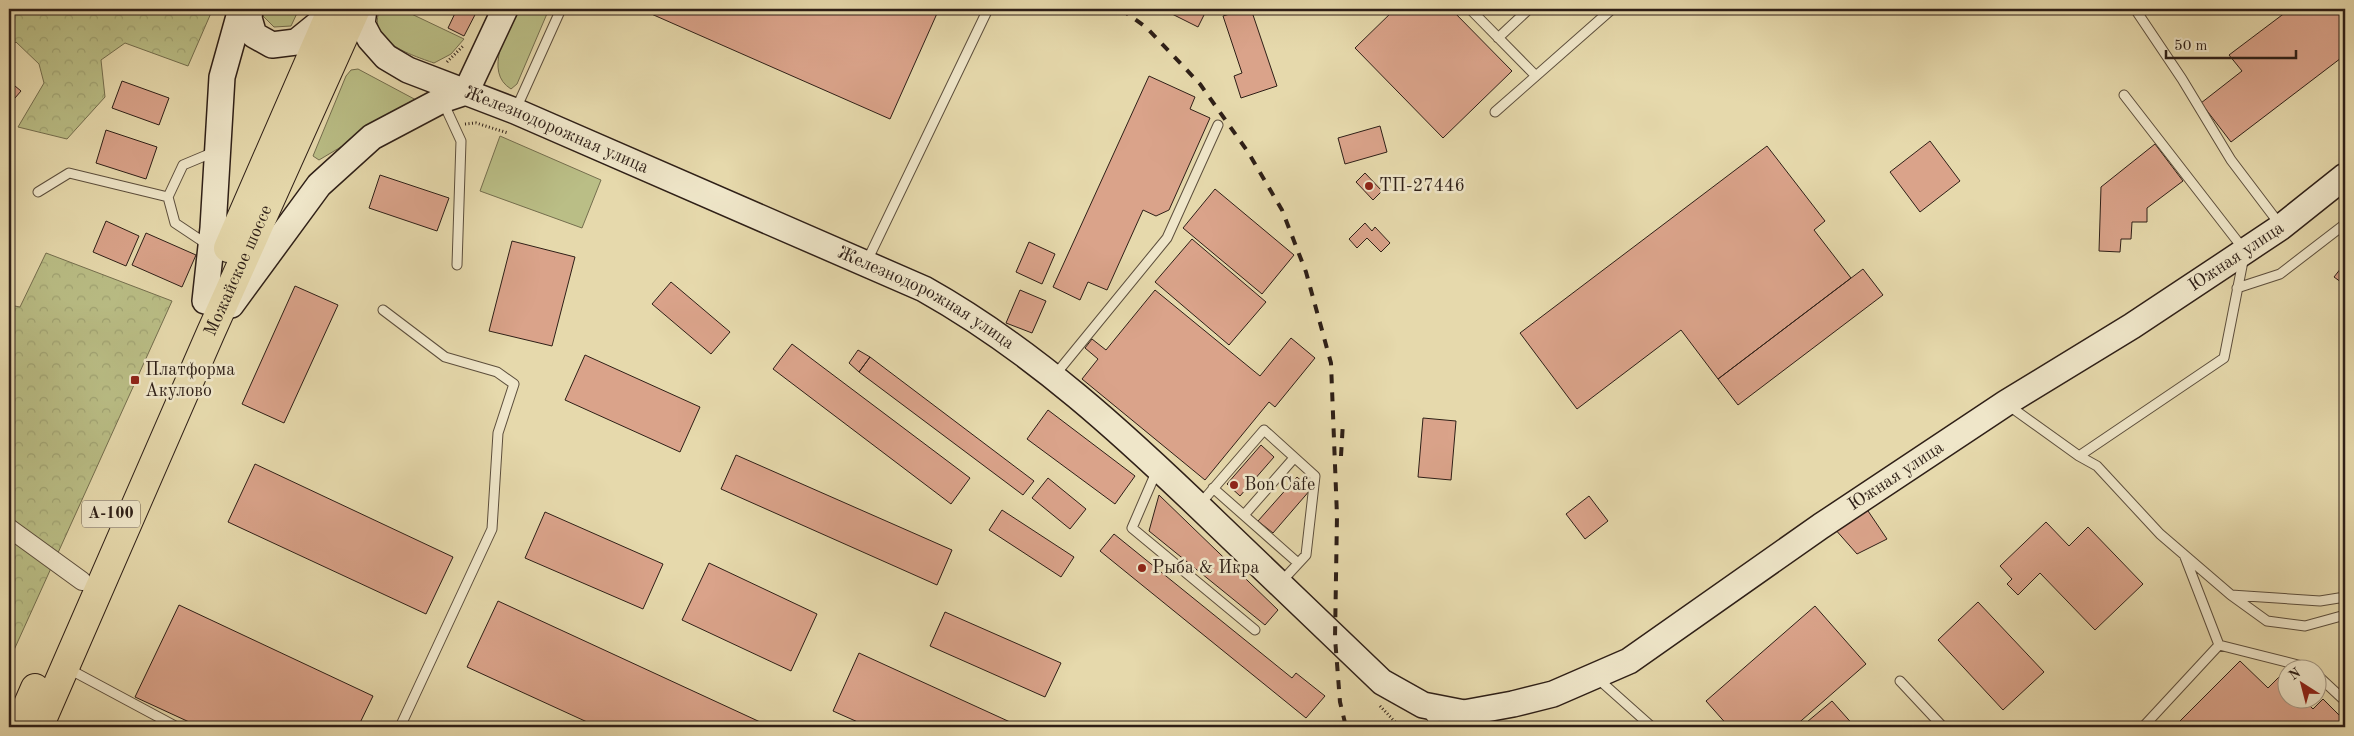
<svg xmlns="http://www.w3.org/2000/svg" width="2354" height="736" viewBox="0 0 2354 736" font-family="'Old Standard TT',serif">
<defs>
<pattern id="forest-crowns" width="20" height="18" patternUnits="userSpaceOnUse" patternTransform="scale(1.25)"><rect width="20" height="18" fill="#babe86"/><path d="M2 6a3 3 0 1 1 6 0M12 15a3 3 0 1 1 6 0" fill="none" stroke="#a0a373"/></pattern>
</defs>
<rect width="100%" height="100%" fill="#e6d9ac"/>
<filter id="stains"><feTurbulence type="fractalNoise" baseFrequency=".004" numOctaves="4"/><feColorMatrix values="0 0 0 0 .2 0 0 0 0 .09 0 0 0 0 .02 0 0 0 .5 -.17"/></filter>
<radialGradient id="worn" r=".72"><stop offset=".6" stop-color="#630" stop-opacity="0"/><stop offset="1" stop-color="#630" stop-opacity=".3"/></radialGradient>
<path fill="#babe86" stroke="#746e4e" d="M263 9H299L291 26 274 27 263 16Z
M380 9H401L464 39 451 54 434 63C411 55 366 41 380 9Z
M518 9H549L517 84 511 89C483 72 507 30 518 9Z
M358 69 418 101 319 160 313 156 346 76 351 70Z
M500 136 601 180 582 228 480 191Z"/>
<path fill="url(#forest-crowns)" stroke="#746e4e" d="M9 9H211V13L188 66 125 43 101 60 105 97 67 139 18 127 44 83 39 64 16 42 9 48Z
M46 253 172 301 9 661V510L12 504 9 487V305L20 307Z"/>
<path fill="#daa38a" stroke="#2e1f17" d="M457 9H478L464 36 448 28Z
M640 9H939L890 119Z
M1170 9H1207L1198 27 1168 12Z
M1246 9H1251L1277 86 1241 98 1234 76 1242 73 1223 16Z
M1395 9H1451L1512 71 1443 138 1355 48Z
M2290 9H2345V55L2231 142 2201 103 2242 71 2229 55Z
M1149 76 1195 97 1190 109 1210 118 1169 210 1156 216 1143 210 1107 290 1088 282 1080 300 1053 287Z
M9 81 21 91 9 105Z
M122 81 169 98 159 125 112 108Z
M1380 126 1387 152 1345 164 1338 138Z
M106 130 157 147 146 179 96 163Z
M1930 141 1960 181 1920 212 1890 172Z
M2155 144 2183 181 2147 208V222H2132L2131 239H2121L2120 252 2099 251 2101 187Z
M1767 146 1825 221 1814 230 1851 278 1718 379 1681 330 1577 409 1520 333Z
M1365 173 1382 191 1373 200 1356 182Z
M380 175 449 198 437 231 369 208Z
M1215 189 1294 255 1262 294 1183 228Z
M106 221 139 236 126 266 93 252Z
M1365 223 1372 231 1375 227 1390 243 1381 252 1367 238 1357 248 1349 239Z
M146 233 196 255 182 287 132 265Z
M1192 239 1266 302 1229 345 1155 282Z
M512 241 575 257 552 346 489 331Z
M1029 242 1055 254 1042 284 1016 272Z
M2345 263V285L2334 277Z
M1863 269 1883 295 1738 405 1718 379Z
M671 282 730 332 711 354 652 304Z
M295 286 338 305 284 423 242 404Z
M1020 290 1046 301 1032 333 1006 323Z
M1155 290 1260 376 1291 338 1315 358 1275 407 1269 402 1205 480 1082 379 1098 359 1085 348 1092 339 1106 350Z
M792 344 970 478 951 504 773 369Z
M858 350 870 357 859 372 849 363Z
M585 355 700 407 680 452 565 400Z
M870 357 1034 481 1023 495 859 372Z
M1048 410 1135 476 1115 504 1027 439Z
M1423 418 1456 421 1451 480 1418 477Z
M1261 445 1274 457 1240 496 1227 484Z
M736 455 952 550 937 585 721 489Z
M255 464 453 557 426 614 228 522Z
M1297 477 1311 489 1273 533 1258 521Z
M1048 478 1086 509 1070 529 1032 498Z
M1159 495 1278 610 1265 625 1149 531Z
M1589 496 1608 521 1585 539 1566 514Z
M1866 508 1887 539 1857 554 1834 528Z
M1002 510 1074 557 1061 577 989 530Z
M545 512 663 564 643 609 525 558Z
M2046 522 2069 546 2088 527 2143 584 2095 630 2040 573 2018 595 2007 584 2012 579 2000 566Z
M1114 534 1292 678 1296 673 1325 696 1306 718 1100 551Z
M709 563 817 614 791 671 682 620Z
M498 601 771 727H598L467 667Z
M1978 602 2044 672 2003 710 1938 640Z
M179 605 373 696 358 727H200L135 697Z
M1815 606 1866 664 1794 727H1729L1706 701Z
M945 612 1061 663 1045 697 930 646Z
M859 653 1021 727H869L833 711Z
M2240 661 2268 688 2280 676 2286 683V698H2302L2313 709 2323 699 2345 721V727H2174Z
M1832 701 1855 727H1801Z"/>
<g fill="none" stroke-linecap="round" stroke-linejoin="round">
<g stroke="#5c4e3c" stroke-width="11">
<path id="lane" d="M1470 9 1535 75
M2135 9 2182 79 2231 160 2281 226
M1498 38 1529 9
M443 102 461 141 457 265
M516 109 561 9
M1495 112 1612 9
M38 192 69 173 168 197
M208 248 202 241 175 223 168 197 183 165 214 152
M867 261 988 9
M2237 288 2280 274 2345 224
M383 310 445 357 497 372 514 384 498 433 492 529 400 727
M1055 375 1167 238 1218 125
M2008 405 2079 456 2097 466 2160 534 2231 595 2320 601 2345 597
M2079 456 2224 358 2245 251 2124 95
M1157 470 1132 528 1255 630
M1213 488 1298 563
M1200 504 1264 430 1315 476 1306 555 1281 582
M1244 515 1294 458
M2185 557 2219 645
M2231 595 2267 621 2305 626 2345 615
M2219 645 2310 668
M67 668 177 727
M2316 674 2345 701
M1597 678 1652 727
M1900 681 1943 727
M1427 711 1438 727
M2143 727 2219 645"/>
</g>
<g stroke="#5c4e3c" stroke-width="20">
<path id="street" d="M9 528 82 581"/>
</g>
<g stroke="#2e1f17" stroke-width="28">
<g id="secondary">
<path d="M250 9 249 18 254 35 272 45 296 42 328 16"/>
<path id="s1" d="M364 9 362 24 370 39 386 57 408 70 515 111 924 289C1033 350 1126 436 1215 522 1271 575 1326 629 1382 682L1423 705 1464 713 1513 704 1553 694 1629 661 1821 526 2006 403 2132 326 2245 251 2281 227 2345 176"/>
<path d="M205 301 213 228 222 77 241 9"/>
<path d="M231 305 319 185 372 137 442 100 466 92 505 9"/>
</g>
</g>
<g stroke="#2e1f17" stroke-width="30">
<g id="primary">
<path d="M228 248 332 9"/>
<path d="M18 727 35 688"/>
<path id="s2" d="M39 727 211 332 356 9"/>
</g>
</g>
<path stroke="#2e1f17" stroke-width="3" stroke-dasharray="1 2.5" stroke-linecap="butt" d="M447 62 464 45
M465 124 476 123 508 133
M1380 706 1400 727"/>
<use href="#lane" stroke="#efe6c9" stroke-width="9"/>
<use href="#street" stroke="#efe6c9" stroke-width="18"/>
<use href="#secondary" stroke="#efe6c9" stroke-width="25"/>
<use href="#primary" stroke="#e6d9ac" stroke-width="28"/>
<path stroke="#2e1f17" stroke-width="4" stroke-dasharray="9 9" stroke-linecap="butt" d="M1121 9 1147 28 1200 84 1248 152 1282 210 1306 272 1331 363 1337 516 1335 638 1340 702 1346 727
M1341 456 1343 422"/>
</g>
<g fill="#8f2418" stroke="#efe6c9" stroke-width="2">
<circle cx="1369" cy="186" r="5"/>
<rect x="130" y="375" width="10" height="10" rx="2.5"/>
<circle cx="1234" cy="485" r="5"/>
<circle cx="1142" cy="568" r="5"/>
</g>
<g text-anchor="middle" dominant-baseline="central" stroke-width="5" stroke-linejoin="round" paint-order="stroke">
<rect fill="#efe6c9" stroke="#685b4c" stroke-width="1" x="82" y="500.5" width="58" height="27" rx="4"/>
<g font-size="16" font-weight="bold" fill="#2e1f17">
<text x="111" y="514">А-100</text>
</g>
<g font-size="18" fill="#2e1f17" stroke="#efe6c9">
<text stroke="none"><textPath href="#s1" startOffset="242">Железнодорожная улица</textPath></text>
<text stroke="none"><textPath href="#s1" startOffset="2240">Южная улица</textPath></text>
<text stroke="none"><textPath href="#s2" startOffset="498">Можайское шоссе</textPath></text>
<text stroke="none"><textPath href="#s1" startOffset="648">Железнодорожная улица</textPath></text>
<text stroke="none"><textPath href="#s1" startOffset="1835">Южная улица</textPath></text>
</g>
<g font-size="18" fill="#2e1f17" stroke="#efe6c9" text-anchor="start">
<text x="1379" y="186">ТП-27446</text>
<text x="145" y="370">Платформа<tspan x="145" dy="21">Акулово</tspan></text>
<text x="1244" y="485">Bon Cafe</text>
<text x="1152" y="568">Рыба &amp; Икра</text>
</g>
</g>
<rect width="2354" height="736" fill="none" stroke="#e6d9ac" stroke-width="30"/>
<rect x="10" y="10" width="2334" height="716" fill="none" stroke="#2e1f17" stroke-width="2.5"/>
<rect x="15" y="15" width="2324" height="706" fill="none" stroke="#2e1f17"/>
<g transform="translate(2302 684) rotate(324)"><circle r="24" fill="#efe6c9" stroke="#a29682"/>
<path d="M0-4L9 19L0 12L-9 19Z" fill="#8f2418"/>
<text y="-8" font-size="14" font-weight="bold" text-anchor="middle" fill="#2e1f17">N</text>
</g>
<path d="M2166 50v8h130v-8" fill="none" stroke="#2e1f17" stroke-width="2.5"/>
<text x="2174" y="50" font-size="15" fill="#2e1f17" stroke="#efe6c9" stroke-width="4" paint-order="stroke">50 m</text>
<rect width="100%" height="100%" filter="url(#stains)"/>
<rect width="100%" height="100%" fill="url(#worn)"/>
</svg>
